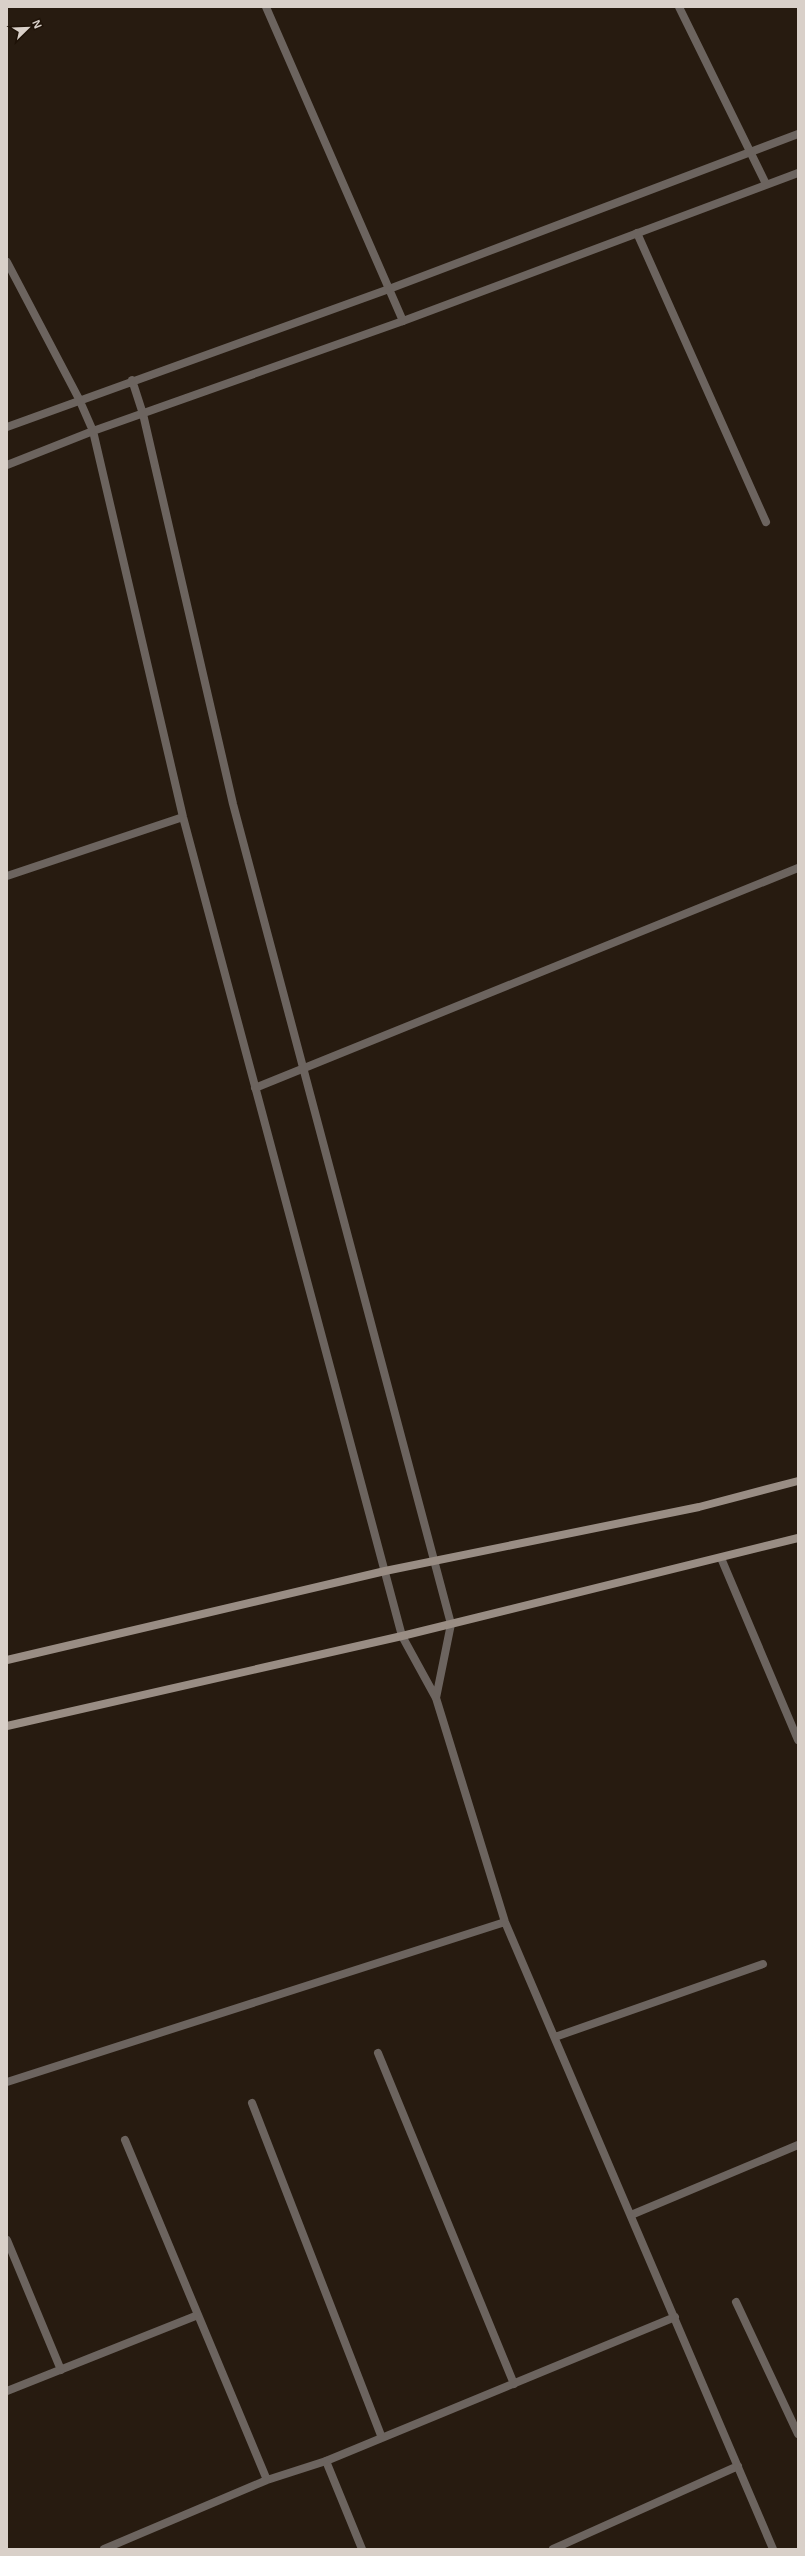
<svg xmlns="http://www.w3.org/2000/svg" width="805" height="2556" viewBox="0 0 805 2556" font-family="Arial,sans-serif">
<rect width="100%" height="100%" fill="#271b10"/>
<g fill="none" stroke-linecap="round" stroke-linejoin="round">
<path stroke="#6c645f" stroke-width="8" d="M266 7 403 321
M679 7 766 184
M637 233 766 522
M7 262 79 399
M255 1088 798 868
M326 2461 362 2549"/>
<path stroke="#6c645f" stroke-width="8" d="M132 380 143 414 233 804 451 1624 436 1698
M79 399 93 431 183 817 402 1636 436 1698 505 1922 773 2549
M7 427 389 289 798 134
M7 465 93 431 403 321 798 173
M7 876 183 817
M721 1558 798 1740
M555 2037 763 1964
M378 2053 514 2384
M7 2082 505 1922
M252 2103 382 2438
M125 2140 267 2480
M631 2215 798 2145
M7 2240 61 2370
M736 2302 798 2434
M7 2391 198 2315
M104 2549 267 2480 326 2461 675 2317
M553 2549 738 2466"/>
<path stroke="#998d84" stroke-width="8" d="M7 1660 385 1571 699 1507 798 1481
M7 1726 402 1636 798 1538"/>
</g>
<rect width="805" height="2556" fill="none" stroke="#d9d0c9" stroke-width="16"/>
<g transform="translate(28 28) rotate(67)" stroke="#1e1207" stroke-width="3" paint-order="stroke">
<path d="M0-3L7 15L0 10L-7 15Z" fill="#d9d0c9"/>
<text y="-6" font-size="11" font-weight="bold" text-anchor="middle" fill="#d9d0c9">N</text>
</g>
</svg>
